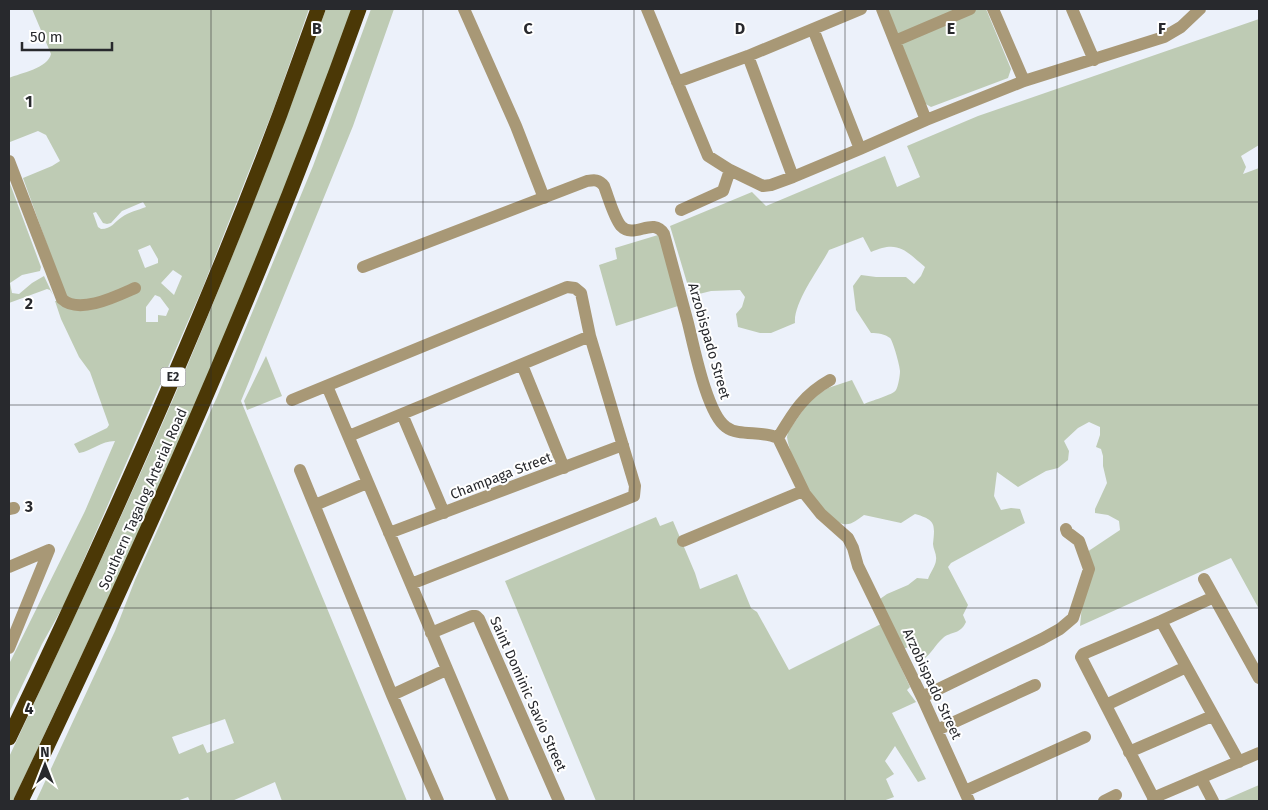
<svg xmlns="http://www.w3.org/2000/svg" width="1268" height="810" viewBox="0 0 1268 810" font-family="'Fira Sans',sans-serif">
<rect width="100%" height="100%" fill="#ecf1fa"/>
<path fill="#becbb4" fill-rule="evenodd" d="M32 9H309L274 108 203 287 65 603 42 644 9 713V664L85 511 115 441C101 441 92 451 79 453L74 444 107 428 109 425 90 372 79 357 61 319 55 301 88 302 67 300 23 178 52 166 60 161 46 135 38 131 10 142 9 139V78C21 73 48 68 51 54ZM143 202 146 207C138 210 129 212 122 217 114 222 112 229 101 229L98 227 93 213 96 212 103 223 107 224 111 223 122 211ZM150 245 158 259V263L145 268 138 250ZM173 270 182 276 174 295 161 283ZM155 295 160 297 169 309 166 316 158 315V322H146V307Z
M326 9H352L307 137 210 374 131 550 13 801H9V757C71 623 136 489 193 352 240 239 285 124 326 9Z
M371 9H394L353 126 241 401 407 801H282L275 782 232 801H190L188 797 177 801H36L115 631 135 580 217 397 313 166ZM225 719 234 743 207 753 203 744 179 754 172 737Z
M889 9H986L1011 69 1008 78 931 107 924 103 888 14Z
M1259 19V145L1241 156 1246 167 1243 174 1259 168V609L1231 558 1080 626 1087 552 1120 530 1119 521 1108 515 1095 513V509L1107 483 1103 466V456L1101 449 1096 447 1100 435V427L1089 422 1078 428 1064 441 1069 451 1068 460 1058 468 1046 471 1018 487 997 472 994 496 1001 510 1011 508 1020 509 1025 523 951 563 948 567 968 605 963 615 966 622C960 635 951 631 943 638 935 645 931 654 923 660L914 645 903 649 880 599 887 594 908 585 917 578 928 579C930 573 936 565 936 560 937 554 933 549 933 544 935 524 936 520 915 514L901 523 864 515C858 519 851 526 843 524 820 519 790 460 787 437L788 432 810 400 828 388 852 380 864 404C870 401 893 395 896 390 898 387 900 376 900 371 900 366 893 341 890 338 885 334 878 333 871 333L856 310 853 286 861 275 876 277H906L914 284 921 276 925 267C905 250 898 240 871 252L863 237 829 250C819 269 793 303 795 323L771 333H760L738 327 736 314 742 307 745 297 740 290 711 291 691 296 670 226 752 192 766 206 885 156 897 187 920 177 907 146 978 116Z
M9 181 41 267 40 271 22 275 10 283 12 293 19 294 32 283 44 276 53 295 50 290 47 289 9 303Z
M658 235H660L678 306 616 326 599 265 617 259 615 248Z
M266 356 282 396 247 410 244 401Z
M656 517 660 526 673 521 695 573 700 589 737 574 751 608 757 612 789 670 881 624 910 687 907 690 916 702 892 713 926 779 918 782 895 746 885 761 894 774 886 779 894 797 883 801H596L505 581Z
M1259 785V801H1222Z"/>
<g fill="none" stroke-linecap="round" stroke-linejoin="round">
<path stroke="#a89876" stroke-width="12" d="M464 9 516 126 544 198
M647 9 708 156 730 170 763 186 771 185 793 177 860 149 926 120 1024 81 1164 37 1181 27 1200 9
M882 9 926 120
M993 9 1024 81
M1072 9 1094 60
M813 29 860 149
M895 41 970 9
M748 56 793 177
M677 82 748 56 861 9
M9 161 62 299C79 315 117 296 135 288
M681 210 723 191 730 170
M363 267 587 181C594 180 599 179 604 186 608 196 614 218 621 226 634 240 653 216 664 234 672 264 680 294 688 323 694 347 707 414 726 427 739 437 762 430 778 438L805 494 821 514 848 538 853 548 858 566 922 697 969 801
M522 365 564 468
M327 386 503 801
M292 400 567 287 575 288 581 293 590 336 635 486 634 496 411 584
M402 414 444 513
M349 436 590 336
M778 438C793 413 803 395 830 380
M300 470 392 695 438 801
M315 505 367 483
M9 509 14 508
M389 533 623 445
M683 541 803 491
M9 567 49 550
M1204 579 1259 678
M1161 621 1239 762
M431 633 472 616H476L479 619 559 801
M9 648 49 550
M392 695 446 670
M922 697 1042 639 1060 629 1073 618 1089 569 1079 541 1067 532 1066 529
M1106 705 1186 667
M937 730 1035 685
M1129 752 1212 716
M1201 778 1213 801
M965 791 1085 737
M1153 798 1259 753
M1104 801 1116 795
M1155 801 1081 657 1083 654 1161 621 1214 597"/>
<path stroke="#4b3806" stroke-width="15" d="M9 738C107 534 200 326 280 114 293 79 305 44 318 9
M21 801C145 542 262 280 359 9"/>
</g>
<path fill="none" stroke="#28292d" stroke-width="1" stroke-opacity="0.55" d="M211 9V801M423 9V801M634 9V801M845 9V801M1057 9V801M9 202H1259M9 405H1259M9 608H1259"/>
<g text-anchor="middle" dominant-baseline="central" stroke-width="4" stroke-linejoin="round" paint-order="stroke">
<rect fill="#fff" stroke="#68696c" stroke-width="1" x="160.5" y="367.5" width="25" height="19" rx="4"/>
<g font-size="12" font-weight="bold" fill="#28292d">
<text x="173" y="377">E2</text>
</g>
<g font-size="14" fill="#28292d" stroke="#fff">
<text transform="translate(709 341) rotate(74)">Arzobispado Street</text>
<text transform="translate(501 476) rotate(-21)">Champaga Street</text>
<text transform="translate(143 499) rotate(-66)">Southern Tagalog Arterial Road</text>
<text transform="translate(932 684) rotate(65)">Arzobispado Street</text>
<text transform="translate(528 694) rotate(66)">Saint Dominic Savio Street</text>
</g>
</g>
<g font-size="16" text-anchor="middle" font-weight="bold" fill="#28292d" stroke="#fff" stroke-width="4" stroke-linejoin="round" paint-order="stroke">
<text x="317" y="34">B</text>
<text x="528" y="34">C</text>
<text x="740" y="34">D</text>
<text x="951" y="34">E</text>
<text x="1162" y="34">F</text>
<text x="29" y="107">1</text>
<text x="29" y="309">2</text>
<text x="29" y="512">3</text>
<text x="29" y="714">4</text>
</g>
<rect width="1268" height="810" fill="none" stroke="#28292d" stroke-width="20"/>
<g transform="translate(45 765)" stroke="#ffffff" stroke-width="4" paint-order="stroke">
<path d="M0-4L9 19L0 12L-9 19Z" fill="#28292d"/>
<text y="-8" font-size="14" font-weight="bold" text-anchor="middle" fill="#28292d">N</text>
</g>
<path d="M22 42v8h90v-8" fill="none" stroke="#28292d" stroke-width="2.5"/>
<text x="30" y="42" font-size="15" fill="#28292d" stroke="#ffffff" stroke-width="4" paint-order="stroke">50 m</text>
</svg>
